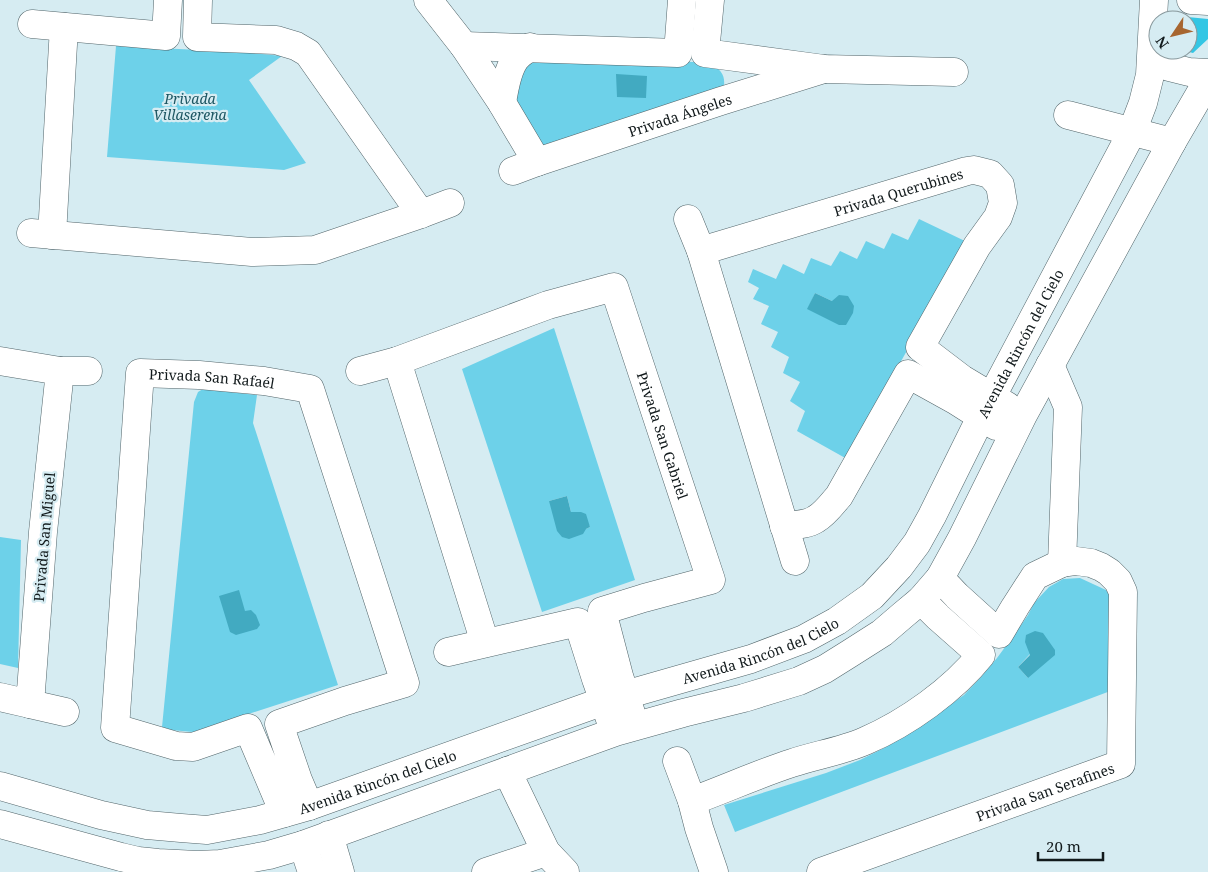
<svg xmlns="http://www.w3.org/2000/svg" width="1208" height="872" viewBox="0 0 1208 872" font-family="'Noto Serif',serif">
<rect width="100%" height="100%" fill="#d6ecf2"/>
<path fill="#6dd1e9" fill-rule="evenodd" d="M116 46 241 52 282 56 249 80 306 163 284 170 107 157Z
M545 53 709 63C724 71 726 77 723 93L536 150 502 85Z
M919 219 967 242 847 459 797 431 805 411 790 401 800 382 783 373 789 357 771 347 778 332 761 324 769 306 753 299 759 288 748 282 753 269 776 279 783 264 804 274 811 258 831 266 840 251 857 259 866 241 884 249 892 233 908 240ZM815 293 832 301 808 309Z
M554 328 635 580 542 612 462 369ZM567 496 571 512 587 521 590 527 586 529 549 501Z
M203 389 257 395 253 423 338 685 193 732 171 730 162 727 194 402 198 392Z
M0 537 21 540 18 668 0 664Z
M1080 578 1106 590 1118 607 1113 690 735 832 724 805 826 773 860 760 884 748 944 709 964 695 981 677 997 658 1014 635 1028 615 1034 603 1049 587 1063 579ZM1030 654 1028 678 1018 667Z"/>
<path fill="#33c6e4" d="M1167 15 1208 19V39L1193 53 1182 50H1188V20H1166Z"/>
<path fill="#42aac1" d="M616 74 647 76 646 98 617 97Z
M815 293 832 301 839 295 848 296 854 306 853 313 846 325H839L807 309Z
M567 496 571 512H581L586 514 590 527 586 529 583 534 569 539 562 537 557 531 549 501Z
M239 590 245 611 251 610 256 615 260 625 257 629 236 635 230 632 219 596Z
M1035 631 1043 633 1055 650V655L1028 678 1018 667 1030 655 1025 642 1026 635Z"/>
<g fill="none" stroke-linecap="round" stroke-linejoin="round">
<g stroke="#52656a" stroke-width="29">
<g id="minor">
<path d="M198 0 197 37 276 40 296 46 308 53 421 214"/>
<path d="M428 0 464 46 502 103 537 162"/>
<path d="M710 0 705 53 824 69 954 72"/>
<path d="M1191 0 1208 1"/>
<path d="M32 24 166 36 168 0"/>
<path d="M464 46 678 53 682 0"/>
<path d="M1152 56 1169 67 1189 72 1208 73"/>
<path d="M502 103C504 90 508 67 517 57 521 53 526 50 530 47"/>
<path d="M1068 115 1172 142"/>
<path id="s1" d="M513 171 537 162 721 101 824 69"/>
<path d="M688 219 701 251 795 561"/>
<path d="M31 233 252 252 315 250 421 214 450 203"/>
<path d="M52 235 64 27"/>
<path id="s2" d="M701 251 967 171 974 170 990 174 1000 185 1003 203 998 217 977 246 920 347 962 379 1007 406"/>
<path d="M0 361 60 371 43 532 30 704 0 697"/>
<path d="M397 361 485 643"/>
<path d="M1050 365 1068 407 1062 563"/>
<path d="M60 371H88"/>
<path id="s3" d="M360 371 397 361 548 305 614 287 711 580 644 598 602 611 619 676 631 713"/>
<path d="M784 526C794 525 807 525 816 519 825 514 832 504 839 496L908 374 955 400 996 426"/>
<path d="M448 652 578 622 596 679 610 719"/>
<path d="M30 704 65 712"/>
<path d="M677 761 692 801 699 828 714 872"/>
<path d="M507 771 546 852 565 872"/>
<path id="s4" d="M0 786 101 815 147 825 181 828 207 830 260 820 309 806 604 701 751 659 804 639 837 621 872 596 899 567 917 543 932 516 981 417 1132 132 1143 103 1150 75 1154 0"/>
<path d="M692 801C725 789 758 774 792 763 816 755 842 751 865 741 907 723 953 690 981 655L938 617 921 600"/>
<path id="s5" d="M284 813 248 728 193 747 176 746 115 728 140 373 199 375 264 381 310 389 405 683 345 701 279 724 298 780 309 806"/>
<path d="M0 824 121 857 138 861 158 863 197 865 220 864 269 855 303 845 615 732 683 713 744 698 799 681 825 669 849 654 882 633 903 615 921 600 940 578 962 538 1023 415 1172 142 1208 80"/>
<path d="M329 835 340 872"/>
<path d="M303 845 312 872"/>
<path d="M486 872 546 852"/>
<path id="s6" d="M821 872 1121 764 1123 592 1118 581 1109 572 1101 567 1091 563 1076 561 1062 563 1035 576 1015 607 999 634 957 596 940 578"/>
</g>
</g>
<use href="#minor" stroke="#fff" stroke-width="28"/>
</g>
<g text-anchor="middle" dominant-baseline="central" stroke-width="4.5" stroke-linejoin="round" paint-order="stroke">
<g font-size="14" font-style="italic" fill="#1c5662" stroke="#d6ecf2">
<text x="190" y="98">Privada<tspan x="190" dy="16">Villaserena</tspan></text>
</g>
<g font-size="14" fill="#121a1c" stroke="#d6ecf2">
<text stroke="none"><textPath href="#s1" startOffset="176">Privada Ángeles</textPath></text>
<text stroke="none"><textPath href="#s2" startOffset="206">Privada Querubines</textPath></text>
<text stroke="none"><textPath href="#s4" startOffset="1215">Avenida Rincón del Cielo</textPath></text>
<text stroke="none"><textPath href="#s5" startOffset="659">Privada San Rafaél</textPath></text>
<text stroke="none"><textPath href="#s3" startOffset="424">Privada San Gabriel</textPath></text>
<text transform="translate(44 537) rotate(-85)">Privada San Miguel</text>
<text stroke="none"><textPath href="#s4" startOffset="795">Avenida Rincón del Cielo</textPath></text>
<text stroke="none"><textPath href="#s4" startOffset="390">Avenida Rincón del Cielo</textPath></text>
<text stroke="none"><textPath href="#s6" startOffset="238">Privada San Serafines</textPath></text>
</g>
</g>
<g transform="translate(1173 35) rotate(235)"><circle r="24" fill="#d6ecf2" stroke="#88989c"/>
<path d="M0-4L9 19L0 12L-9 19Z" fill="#a76630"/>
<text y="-8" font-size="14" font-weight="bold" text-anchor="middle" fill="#121a1c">N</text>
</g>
<path d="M1038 852v8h65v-8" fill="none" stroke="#121a1c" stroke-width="2.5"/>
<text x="1046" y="852" font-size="15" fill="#121a1c" stroke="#d6ecf2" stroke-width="4" paint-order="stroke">20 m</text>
</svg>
